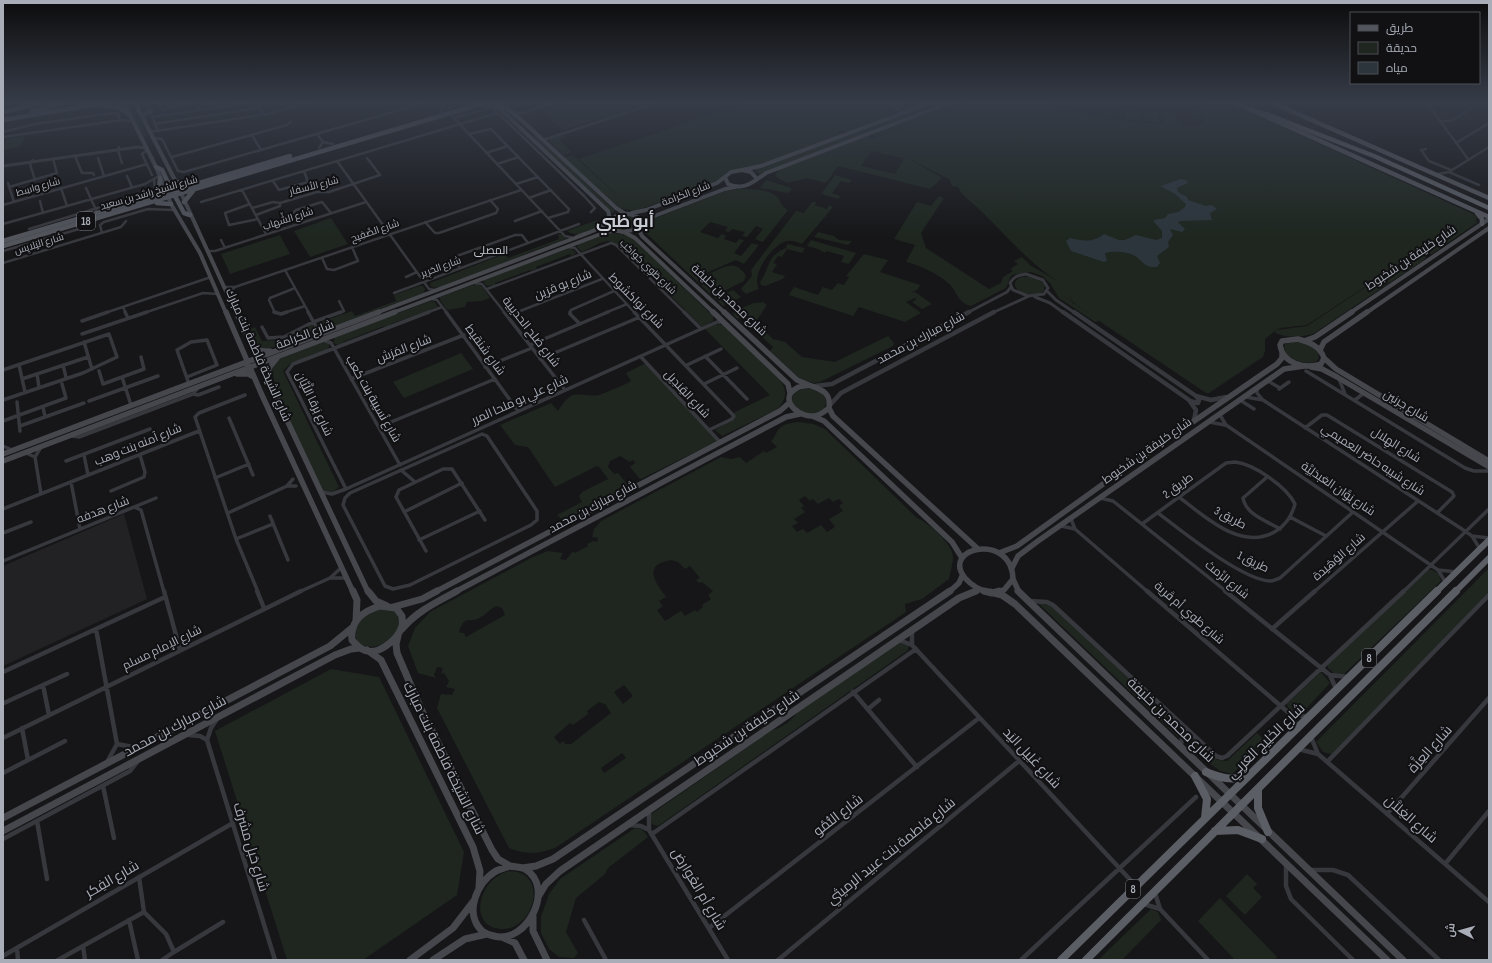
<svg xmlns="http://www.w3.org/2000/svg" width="1492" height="963" viewBox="0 0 1492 963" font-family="'Sofia Sans Condensed',Cairo,sans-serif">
<rect width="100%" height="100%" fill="#161618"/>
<path fill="#222225" d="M571 103H645L563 130 543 112Z
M124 514 147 599 3 666V566Z"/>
<path fill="#1e261f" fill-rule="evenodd" d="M126 103H131L147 136 144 137Z
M624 103H654L597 122 595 120 630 109Z
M744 103H888L900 110 899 112 846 132 841 130 837 132 842 134 756 166 730 170 717 181 635 211 619 208 563 157 574 156 622 200 579 159Z
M934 103H945L760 174 755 170Z
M954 103H964L875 137 873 135Z
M966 103H1046L1062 111 1071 110 1105 119 1163 124 1160 113 1175 114 1178 125 1196 126 1203 123 1202 117 1190 111 1205 103H1230L1473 214 1478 218 1475 220 1478 222 1432 254H1428L1424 260 1313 334C1301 337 1286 339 1274 332L1277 330 1307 326 1441 237 1307 325 1281 328 1276 330 1265 339V351L1263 357 1209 393H1206L1077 306 1068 295 1074 303 1063 296 1099 321 1095 322 1059 298 1050 283 1042 276 1031 272 1012 275 1010 278 1006 288 971 306C956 302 958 291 948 283 935 272 921 266 906 262L915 245 894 239 917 202 931 206 939 196 944 198 921 233 926 248 989 289 1001 283 1003 277 1013 271 1010 269 1018 264 1014 261 1022 257 1030 265 1057 281C1027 261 1005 234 979 209 972 202 962 196 958 187L952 186 950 180 904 156 942 178 930 189 838 166 826 183 807 178 787 183 775 176 778 170 869 136 874 140V138ZM871 151 904 158 895 174 861 166Z
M1124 109 1139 110 1141 121 1126 119Z
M1143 111 1158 112 1160 123 1145 121Z
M527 132 538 138 615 211 611 213 605 205Z
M563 135 566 137 559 140 572 152 563 155 548 140Z
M25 136 20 147 3 150 6 139Z
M835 175 852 180 849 183 841 181 832 193 840 196 839 199 821 194Z
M766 180 789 187 792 189 788 193 760 188Z
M741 189C751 189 768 189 776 196 782 200 778 204 788 210L763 242 755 239 763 229 756 226 747 237 742 236 745 232 732 229 729 232 725 231 728 227 710 222 700 232 718 238 722 234 726 236 724 239 736 243 739 239 744 240 734 253 741 256 752 243 759 245 744 264 736 260 699 276C715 277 732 252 746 276L744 281 718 294 720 296 733 290 741 297 723 306 646 233 644 226 653 219 726 191Z
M812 202H816L815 205 827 209 829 205 833 207 802 244C797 242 790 239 784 242 770 248 751 275 759 289L746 294 741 289 752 276 751 270 796 211 804 213Z
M626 214 639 220 638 225C628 230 621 233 612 226V220L614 218Z
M331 218 348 244 310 257 294 231Z
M597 220 602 226C590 230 578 239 567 231Z
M818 232 834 236 839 240 852 241 848 245 814 237Z
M558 234H564L567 238 555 245H549L438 288 431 287 430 283 504 254 508 258 559 239Z
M606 234C616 233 626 233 634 239L713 316V321L702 327 621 246 609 241 600 243 582 252 577 247 579 244Z
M280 235 290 254 230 274 221 254Z
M811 240 856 253 849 264 841 262 844 256 826 251 825 253 818 249 807 246Z
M787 244 805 248 802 253 787 249 782 257 778 256 773 263 777 264 772 272 785 276 783 279 765 286 761 285 760 282C770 268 767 255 786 248Z
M570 248 576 252 575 254 571 256 570 254 536 267 537 269 531 271 530 270 495 283 496 285 487 286 484 283V280Z
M864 254 888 260 880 272 920 285 918 289 911 293 915 292 932 304 922 309 912 302 916 300 915 299 917 297 906 302 921 313 905 322 859 307 853 316 789 295 794 287 818 295 823 287 832 290 838 283 844 285 849 277 846 276Z
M1020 277C1029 276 1039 277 1045 285L1044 291C1036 298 1013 295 1015 282Z
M476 284 482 286 490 298 481 301 467 302 465 307 447 310 440 300V297Z
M419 286H423L425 289 424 293 336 326 329 328H323L321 322 352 311 355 316 396 301 394 295Z
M430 301 435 302 438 307 391 324V325L386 328 384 326 343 342 344 344 339 345 333 343 335 337Z
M763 302 767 305 757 320 760 327 773 339 785 342 802 357 835 362 888 336 894 343 893 346 820 382 813 383 799 378 770 351 773 347 743 319 736 318 733 314 734 311 754 303Z
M310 324 313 325 315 330C311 342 271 349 259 348L250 329 255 327 262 341 274 340 277 343 293 337 294 334 301 331Z
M715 324 723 325 778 378C788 389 787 397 778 409L722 436 715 430 725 424 735 412 770 395 705 329Z
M1298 341C1307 344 1319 347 1319 358L1317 361C1306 366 1286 360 1284 347L1285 344Z
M323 342 329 344V347L327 350 290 364 283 371 339 487 332 493 321 491 276 391 272 369 277 360Z
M461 353 473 369 404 398 393 382Z
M646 363 719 440 641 479 639 478 630 467 635 463 633 460 630 462 620 456 610 461 608 467 614 474 618 473 627 484V487L564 521 557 515 582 502 579 496 582 492 608 479 600 468 597 466 555 487 528 447 515 445 500 425 551 403 558 411C562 405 566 398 573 395 581 393 591 397 599 395 602 394 629 383 631 381L626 373Z
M809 388 824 394C836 424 785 414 793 396 796 390 803 389 809 388Z
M799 422 813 424 825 429 917 518C929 523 953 544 953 557 953 564 950 573 949 579L922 599 905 604 906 612 555 848C536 854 528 855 509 848L437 708 441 694 452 695 455 689 446 687 449 681 444 673 441 674 443 668 437 667 434 675 436 678 418 673 408 646 415 628 430 612 533 557 548 551 563 553 560 559 566 560 573 551 575 553 588 546 587 544 593 541 597 542 598 538 592 537 594 529 601 521 721 457 731 459 740 457 746 463 764 451 766 453 777 447 771 441C775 438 775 434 778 430 783 423 792 423 799 422ZM805 496 810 501 813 499 818 504 829 498 833 502 839 499 843 503 839 506 843 511 829 519 835 527 827 532 821 525 807 533 803 529 797 532 792 526 798 523 794 519 805 512 801 508 804 506 799 500ZM671 560 678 562 685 569 690 566 700 578 696 580 699 583 702 582 713 591 708 595 711 599 702 605 703 607 697 612 695 610 685 616 681 611 665 621 657 610 663 606 659 601 666 597C655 582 642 565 671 560ZM496 606 502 608 505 615 466 637 464 633H460L459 630C461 628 462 623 464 622 468 619 471 621 474 620 483 618 489 610 496 606ZM624 685 633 696 623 704 614 692ZM599 702 605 704 611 713 571 744H565L563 741 560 744 554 737 570 723 573 725 588 714 587 711ZM622 753 626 758 604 773 601 768Z
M1489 568V594L1334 755 1323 752 1316 742Z
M1428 570H1432L1439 574 1441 581 1344 674 1336 675 1328 668V664Z
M1048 603 1178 724V737L1039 604Z
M380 608C384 609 388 609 392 610 414 618 384 661 357 642L355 630 362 618Z
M901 641 907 642 909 647 907 651 658 826 652 824 650 815 772 730C782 728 791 721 797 713Z
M331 669 379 677 464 852 457 895 363 960H287L215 731Z
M1321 672 1330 683 1303 712 1291 711 1286 704Z
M1257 733 1266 742 1232 774 1220 771 1188 747 1187 737H1192L1218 760 1227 761Z
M635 828 642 829 648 837 608 868 605 874 576 898 566 932 578 953 574 958 559 957 549 949 541 933V917L549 894 560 879Z
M509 871C550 871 535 932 500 929 467 926 479 878 509 871Z
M1247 874 1257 884 1253 888 1262 897 1245 915 1226 896Z
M1220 898 1277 957 1274 960H1235L1198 921Z
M1151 909 1158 912 1161 920 1122 960H1098Z"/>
<path fill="#2c353c" d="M1181 179 1186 180 1188 183 1177 188 1178 192 1187 197 1188 200 1206 206 1212 205 1217 209 1210 213 1212 220 1181 221 1178 222 1185 229 1182 232 1170 229 1173 235 1168 242 1169 247 1157 256 1160 263 1157 267C1142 268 1144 260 1133 255 1124 251 1113 251 1105 253L1107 261 1104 262 1071 251 1066 241 1070 238C1083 241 1093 243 1104 234L1119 240H1125L1136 235 1156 240 1162 238V231L1154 222V220L1165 218 1168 214 1178 212 1185 207 1186 204 1175 194 1160 186Z"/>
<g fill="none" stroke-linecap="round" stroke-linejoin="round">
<path stroke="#37383d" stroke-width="2.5" d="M147 103 158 131
M159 103 163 111
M195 103 199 110
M257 103 264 115
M439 103 445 107 453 108
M1427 103 1468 159
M211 104 215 103
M163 110 190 103
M440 112 443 106
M513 112 523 113 554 103
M447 114 451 115 565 236 574 238
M153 117 247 103
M454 118 492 107 584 196 595 208 591 212
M1440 121H1451L1480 103
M154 124 260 108
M3 132 35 124 113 113 118 114 120 120
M149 132 267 114 307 103
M317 134 323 142 333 144
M469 134 491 129 569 209 568 212 548 218
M252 135 261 150
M3 137 122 120 132 121
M152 138 162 139 178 171 184 172 424 103
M543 140 656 103
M1456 143 1489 123
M119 147 118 150 122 163
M319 148 323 142
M1426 149 1421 150 1429 161 1451 170
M147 150 142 154 152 175
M486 153 508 146
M75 156 82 173H93L94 175
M172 157 287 125 291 122
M98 158 104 176
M33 160 30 164 35 180
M337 161 429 289 435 290
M497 164 519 157
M1449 172 1479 185
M1438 174 1449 172 1489 147
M127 176 132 187
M273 181 279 190 308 182 304 171
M8 183 14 202
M516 184 538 177
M9 187 57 173 53 159
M61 188 67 206
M86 188 96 210
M242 190 266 234
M529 198 551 190
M40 201 43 213
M201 202 497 113
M280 203 317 192H329L380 175 367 158
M250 204 225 213 229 225 258 219
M3 205 147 164
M252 208 273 202 280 203V206L256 215
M515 221 542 211
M425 222 435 233H439L496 213 498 209 490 200
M300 223 294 212 296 210 322 202 331 213
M3 224 145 184 159 176
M29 229 153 191 155 189 154 180
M102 233 100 225 104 222 148 209 174 210
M221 240 225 248
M568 247 575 248 635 313
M3 251 79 229 96 220
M207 251H215L366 202
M322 258 327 269 334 270 358 261 352 247
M3 263 121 227 126 221
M460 268 454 259 457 256 515 235H522L528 243
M285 270 309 313
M406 277 417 272
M475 283 482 284 505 313
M224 287H235
M487 289 611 243 616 245 685 313
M394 293 579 224
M228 294 235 287 521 190
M431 299 437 300 447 313
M123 307 126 313
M105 313 211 277
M144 313 203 293 218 294
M275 313 269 300 270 298 295 288
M284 313 305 306
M339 313 344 311 339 301
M426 313 442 307
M515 313 602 279
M570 313 571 310 614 291
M605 313 627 304"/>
<path stroke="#37383d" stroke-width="3.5" d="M125 312 128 318
M274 312 281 314 287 312
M308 312 318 330 327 331
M446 312 518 411
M504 312 565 390
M570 312V314L580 324
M634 312 734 416 732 419 709 430
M684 312 701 329
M508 316 518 312
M82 321 108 312
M262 327 268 338 284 337 313 322 341 312
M82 334 147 312
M323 340 331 343 400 465
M84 342 92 369
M530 345 608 312
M705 356 747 399
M641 357 720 442
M540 359 640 317
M19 365 25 392
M63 365 66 377
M687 365 721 349
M485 367 532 348
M3 370 109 334 117 357 83 373 3 400
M99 371 103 384 144 369 141 357
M1306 371 1465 468 1474 471H1489
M37 374 39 387
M122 377 131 405
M187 377 217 365 207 340 191 342 177 350 189 384
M22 379 88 357
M351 379 464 335
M1339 379 1345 394
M1268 381 1280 388
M704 384 737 368
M1257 388V393L1262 399
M1279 389 1289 382
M193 394 198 395 219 387
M245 395 199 413 195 417 236 539 258 592
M1246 397 1263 400 1465 531 1472 536 1480 549
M1240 400 1254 409
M1355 400 1364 393
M89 401 158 376
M17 402 20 431
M43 407 45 417
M1220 415 1226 425 1438 570 1446 583
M229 418 253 475
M3 421 66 398 62 384
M1209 422 1225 425
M20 426 84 403
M379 427 495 379
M1305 428 1322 415H1327L1452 492 1454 496 1437 513
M482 434 487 436 537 511V520L531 525 410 585 393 589 385 586 343 505 345 498 350 493Z
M72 436 79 437 193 394 198 388
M3 446 12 450
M26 453 35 457 41 447
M84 455 88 475
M35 457 41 494
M66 461 150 429
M1235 462C1254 464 1287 487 1295 504 1292 515 1286 525 1276 531 1242 552 1205 517 1179 497L1226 463Z
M401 470 415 482
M215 478 249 464
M1266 478 1243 498C1246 515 1267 521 1280 529
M71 482 80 529
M288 486H296
M346 489 287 372 293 364 429 312
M111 491 144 477 145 472 140 455
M321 492 332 494 346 489 701 329 717 322H723
M1100 498 1113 501 1227 592
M134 507 141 510 164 592
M3 509 199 431
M404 512 462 483
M228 513 287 486 293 479
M1158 513C1180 530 1245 582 1271 581 1274 581 1277 579 1280 578L1353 512
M270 516 288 560
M1290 517 1326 536
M1071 519 1075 529
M1142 524 1179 497
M1061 526 1075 529 1148 592
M3 533 31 522
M1472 536 1489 538
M236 539 273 524
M419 540 480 511
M426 551 396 497 399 490 443 469H452L485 520
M3 561 156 498
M1438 570 1457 572
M331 578H347
M299 592 330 578 342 567
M1314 592 1418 501
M1403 592 1489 509"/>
<path stroke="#37383d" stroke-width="4.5" d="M164 591 180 650
M257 591 264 608
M1147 591 1289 713 1298 728
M1225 591 1330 675 1336 689
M1030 601 1047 602 1053 605 1216 756 1222 758 1227 756 1404 591
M96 629 117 744 107 762
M1272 629 1315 591
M912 632V645
M899 640 912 645 1136 886
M3 672 165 597
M1330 675 1349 677
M43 685 49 715
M853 692 917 767
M4 703 67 674
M868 709 879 700
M1289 713 1308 717
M217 719 211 728 207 740 275 960
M22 728 28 760
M188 735 200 736 207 740
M1311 737 1318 754 1489 902
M3 738 301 591
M117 744 133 747
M1181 746 1182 736 1186 729
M1298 749 1318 754
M1327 762 1489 595
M3 773 65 741
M103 786 114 838
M649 811V830L728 960
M1387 814 1489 698
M37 821 47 879
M629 825 641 826 649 830
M652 834 916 649
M3 839 130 771 137 762
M1286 864V886L1291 899 1353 960
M1445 864 1489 811
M1311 870H1333L1348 875 1439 960
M139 877 144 912 166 934 174 952 162 960
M1155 893 1160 909 1208 960
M1144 904 1160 909
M129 920 138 960
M584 920 606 960
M709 928 979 718
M83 946 85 960
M17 948 18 960
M174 952 223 922
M3 956 233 823
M58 960 144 912
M778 960 1019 761
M1021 960 1196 797"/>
<path stroke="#37383d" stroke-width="3" d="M890 103 901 111 900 115
M897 103 907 108H916
M3 166 138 147 146 148
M1026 274 1043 280 1048 288 1044 294 1028 296 1013 290 1010 283C1014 276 1019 275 1026 274Z
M1047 291 1056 300 1075 313
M1035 297 1050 303 1064 313
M967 313 1007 292 1011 287
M992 313 1027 297"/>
<path stroke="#37383d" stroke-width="4.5" d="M1063 312 1189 400 1196 410 1194 420
M1074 312 1196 396 1211 400 1226 397
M815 386 832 384 969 312
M1190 401 1198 403 1199 400 1196 396
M830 405 841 393 994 312"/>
<path stroke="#45474d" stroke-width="4" d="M124 103 156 167 171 204 200 253 226 313
M135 103 176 182 236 313
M494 103 608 211 610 219
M516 115 616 208 624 213
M141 116 151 111
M742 170 761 166 930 103
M725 177 728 184C745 191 753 182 766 173L949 103
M632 213 646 210 717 183 731 172 742 170 751 172 757 179
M609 221 614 230 623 232 633 230 649 218 725 189 735 187
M638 228 642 236 725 313
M624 232 635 238 714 313
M376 313 575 238C583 234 594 232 602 226 618 215 621 208 641 219L642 222
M392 313 606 232 615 231
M1350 313 1489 219
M1366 313 1489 228"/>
<path stroke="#45474d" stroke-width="5.5" d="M226 312 261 393 353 592
M236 312 368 592
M713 312 788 384 790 393
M724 312 797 380 809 385
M1298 339C1309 342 1320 346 1324 358L1321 364C1305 369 1283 364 1280 345L1282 341Z
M1304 341 1315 337 1352 312
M252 347 263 351H270
M1320 350 1324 342 1367 312
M1324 358 1336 369 1489 461
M1311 367 1322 369 1337 377 1489 467
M237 374H248L254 377
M268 380 269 368 277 358
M809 385C822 390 831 392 829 408 826 410 822 414 818 415 801 421 776 399 797 388 800 386 805 386 809 385Z
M829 408 833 416 977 548
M812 416 824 421 952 542 962 558
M3 454 379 312
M3 461 395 312
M999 553 1017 546 1110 479 1277 364 1282 358V353
M1012 568 1018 556 1038 541 1284 369 1304 366
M1013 579 1019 592
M435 592 780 411 789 403
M455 592 786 417 800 414
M949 592 959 583 962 576
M974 592 979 590
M989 592C979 590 972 586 965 578 940 547 1012 532 1013 579L1004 590 995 592"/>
<path stroke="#45474d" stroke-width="7" d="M353 591 357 600 356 621
M368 591 376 601 387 606
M984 591 992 593 999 591
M1018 591 1403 960
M990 592 1002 595 1015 604 1387 960
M380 606 396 608 402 616C402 619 403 623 402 626 398 640 376 658 362 649 358 647 355 643 352 640 350 621 363 611 380 606Z
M393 607 422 599 437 591
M402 629C417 611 437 602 457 591
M398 636 396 644 397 653 421 709 492 850 498 859 510 866
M367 650 381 660 473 847 480 871 479 887
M3 818 330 646 352 628
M3 831 335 655 351 649 360 648
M510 866C514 867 521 867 525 869 556 887 527 945 494 936 489 935 486 934 482 931 464 914 476 883 496 871 500 869 505 868 510 866Z
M522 868 536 866 553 859 950 591
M538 897 546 884 560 871 959 598 976 591
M533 917V931L547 960
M502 937 515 943 524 960
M410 960 453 928 473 902
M433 960 465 939 487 934"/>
<path stroke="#53555c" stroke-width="4.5" d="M138 103 139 112
M500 103 519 118
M1236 103 1489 217
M1273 103 1489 198
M101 105 118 107 129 114
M481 105H493L501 109
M32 111 65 103
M3 112 41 103
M3 120 104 103
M156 167 162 170 172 191 175 193
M176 182 190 183
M153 194 159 190 160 178
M174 194 184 213 190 215
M184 202 193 191
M157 203 171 204
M1477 213 1482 219V224
M3 241 290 156
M3 246 484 103"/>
<path stroke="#5b5e65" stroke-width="4.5" d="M1251 110 1269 115 1374 156 1489 208"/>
<path stroke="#5b5e65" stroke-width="6" d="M1436 592 1489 540
M1455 592 1489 558"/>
<path stroke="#5b5e65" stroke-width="8" d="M1206 772C1220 778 1232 781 1247 776
M1195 776 1207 799 1205 818
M1258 789V808L1268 832
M1215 831 1238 830 1262 839
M1061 960 1437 591
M1086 960 1456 591"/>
</g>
<linearGradient id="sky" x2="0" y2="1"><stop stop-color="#0c0c0d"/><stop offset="0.43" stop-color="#363c48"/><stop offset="1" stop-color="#363c48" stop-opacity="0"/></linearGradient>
<rect width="1492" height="238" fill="url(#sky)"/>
<g text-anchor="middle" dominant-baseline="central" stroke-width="4" stroke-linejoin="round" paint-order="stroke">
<g font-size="10" fill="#a8adb8" stroke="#111113">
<text transform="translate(314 186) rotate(-14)">شارع الأسفار</text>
<text transform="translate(38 187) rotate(-16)">شارع واسِط</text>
<text transform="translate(149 193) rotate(-16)">شارع الشيخ راشد بن سعيد</text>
<text transform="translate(686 194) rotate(-21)">شارع الكرامة</text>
<text transform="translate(288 219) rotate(-18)">شارع الشِّهاب</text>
<text transform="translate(375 231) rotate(-19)">شارع الصَّفِيح</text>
<text transform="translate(39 244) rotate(-17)">شارع اليَلايِس</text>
<text transform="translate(441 267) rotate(-20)">شارع الحَرِير</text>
<text transform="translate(648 267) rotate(44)">شارع طَوِي كِواكِب</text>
</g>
<g fill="#111113" stroke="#7b7e86" stroke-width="1">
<rect x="77" y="212" width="18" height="18" rx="3"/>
<rect x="1362" y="649" width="14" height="18" rx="3"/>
<rect x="1126" y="880" width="14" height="18" rx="3"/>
</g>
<g font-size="11" font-weight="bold" fill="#a8adb8">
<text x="86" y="221">18</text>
<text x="1369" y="658">8</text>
<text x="1133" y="889">8</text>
</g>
<g font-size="11" fill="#c9ccd4" stroke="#111113">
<text x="491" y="250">المصلى</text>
</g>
<g font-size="12" fill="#a8adb8" stroke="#111113">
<text transform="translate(1411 258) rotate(-34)">شارع خليفة بن شخبوط</text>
<text transform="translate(563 285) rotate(-22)">شارع بو قرَين</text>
<text transform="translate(729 300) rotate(43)">شارع محمد بن خليفة</text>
<text transform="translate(636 301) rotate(45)">شارع نواكشوط</text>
<text transform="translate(531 332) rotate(52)">شارع صُلح الحديبية</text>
<text transform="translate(305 335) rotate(-21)">شارع الكرامة</text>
<text transform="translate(921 338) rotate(-28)">شارع مبارك بن محمد</text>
<text transform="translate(404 349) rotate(-21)">شارع المَرَش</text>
<text transform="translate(485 350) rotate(54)">شارع شنقيط</text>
<text transform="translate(258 355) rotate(66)">شارع الشيخة فاطمة بنت مبارك</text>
<text transform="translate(687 394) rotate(47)">شارع القِندِيل</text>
<text transform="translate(373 399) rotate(60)">شارع نُسيبة بنت كعب</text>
<text transform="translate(520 400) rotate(-24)">شارع علي بو ملحا المرر</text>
<text transform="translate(314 404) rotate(64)">شارع بَرقا اللَّيَّان</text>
<text transform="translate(1406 406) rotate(31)">شارع جرنين</text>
<text transform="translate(138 445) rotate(-22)">شارع آمنه بنت وهب</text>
<text transform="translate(1396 445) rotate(32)">شارع الهِلال</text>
<text transform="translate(1147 451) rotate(-35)">شارع خليفة بن شخبوط</text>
<text transform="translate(1373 460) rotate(33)">شارع شيبه حاضر العميمي</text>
<text transform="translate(1178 486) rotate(-36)">طريق 2</text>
<text transform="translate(1338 489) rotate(34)">شارع يَوَّان العَبدَلِيَّة</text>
<text transform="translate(593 507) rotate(-28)">شارع مبارك بن محمد</text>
<text transform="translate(103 510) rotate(-21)">شارع هدفه</text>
<text transform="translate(1230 518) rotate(28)">طريق 3</text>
<text transform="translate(1339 557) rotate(-41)">شارع الوُهَيدة</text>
<text transform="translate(1253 562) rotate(26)">طريق 1</text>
<text transform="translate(1227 580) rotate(39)">شارع الرِّمث</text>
<text transform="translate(1189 613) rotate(41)">شارع طَوي أم قَرية</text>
<text transform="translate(162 648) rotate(-26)">شارع الإمام مسلم</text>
</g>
<g font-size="14" fill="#a8adb8" stroke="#111113">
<text transform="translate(1171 720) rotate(44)">شارع محمد بن خليفة</text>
<text transform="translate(175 726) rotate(-28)">شارع مبارك بن محمد</text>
<text transform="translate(747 728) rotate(-34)">شارع خليفة بن شخبوط</text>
<text transform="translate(1266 741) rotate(-44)">شارع الخَلِيج العَربِي</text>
<text transform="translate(1430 749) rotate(-48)">شارع العِزَّة</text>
<text transform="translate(444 758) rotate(64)">شارع الشيخة فاطمة بنت مبارك</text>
<text transform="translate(1032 758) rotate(47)">شارع غَلِيل اليَد</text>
<text transform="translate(838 815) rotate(-38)">شارع النُّمُو</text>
<text transform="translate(1411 819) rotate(41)">شارع الغِلاَّن</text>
<text transform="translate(251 847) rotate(73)">شارع حَبل مشرف</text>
<text transform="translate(891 851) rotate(-39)">شارع فاطمة بنت عبيد الرميثي</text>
<text transform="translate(112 879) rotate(-30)">شارع الفِكر</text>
<text transform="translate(699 889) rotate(59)">شارع أم العُوارِض</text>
</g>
<g font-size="17" font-weight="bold" fill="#c9ccd4" stroke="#111113">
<text x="625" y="222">أبو ظبي</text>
</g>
</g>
<rect width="1492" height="963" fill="none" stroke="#a8adb8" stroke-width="8"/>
<rect x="1350" y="12" width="130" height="72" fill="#111113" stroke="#4d4f55"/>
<rect x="1358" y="25" width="20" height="6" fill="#53555c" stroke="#4d4f55"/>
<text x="1386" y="32" font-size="12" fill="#a8adb8">طريق</text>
<rect x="1358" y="42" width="20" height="12" fill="#1e261f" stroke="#4d4f55"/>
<text x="1386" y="52" font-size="12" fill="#a8adb8">حديقة</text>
<rect x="1358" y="62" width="20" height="12" fill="#2c353c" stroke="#4d4f55"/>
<text x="1386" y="72" font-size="12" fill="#a8adb8">مياه</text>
<g transform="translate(1460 931) rotate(276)" stroke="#111113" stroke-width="3" paint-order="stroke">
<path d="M0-3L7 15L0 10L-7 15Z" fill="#a8adb8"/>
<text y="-6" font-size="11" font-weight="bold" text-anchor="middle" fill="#a8adb8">ش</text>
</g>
</svg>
